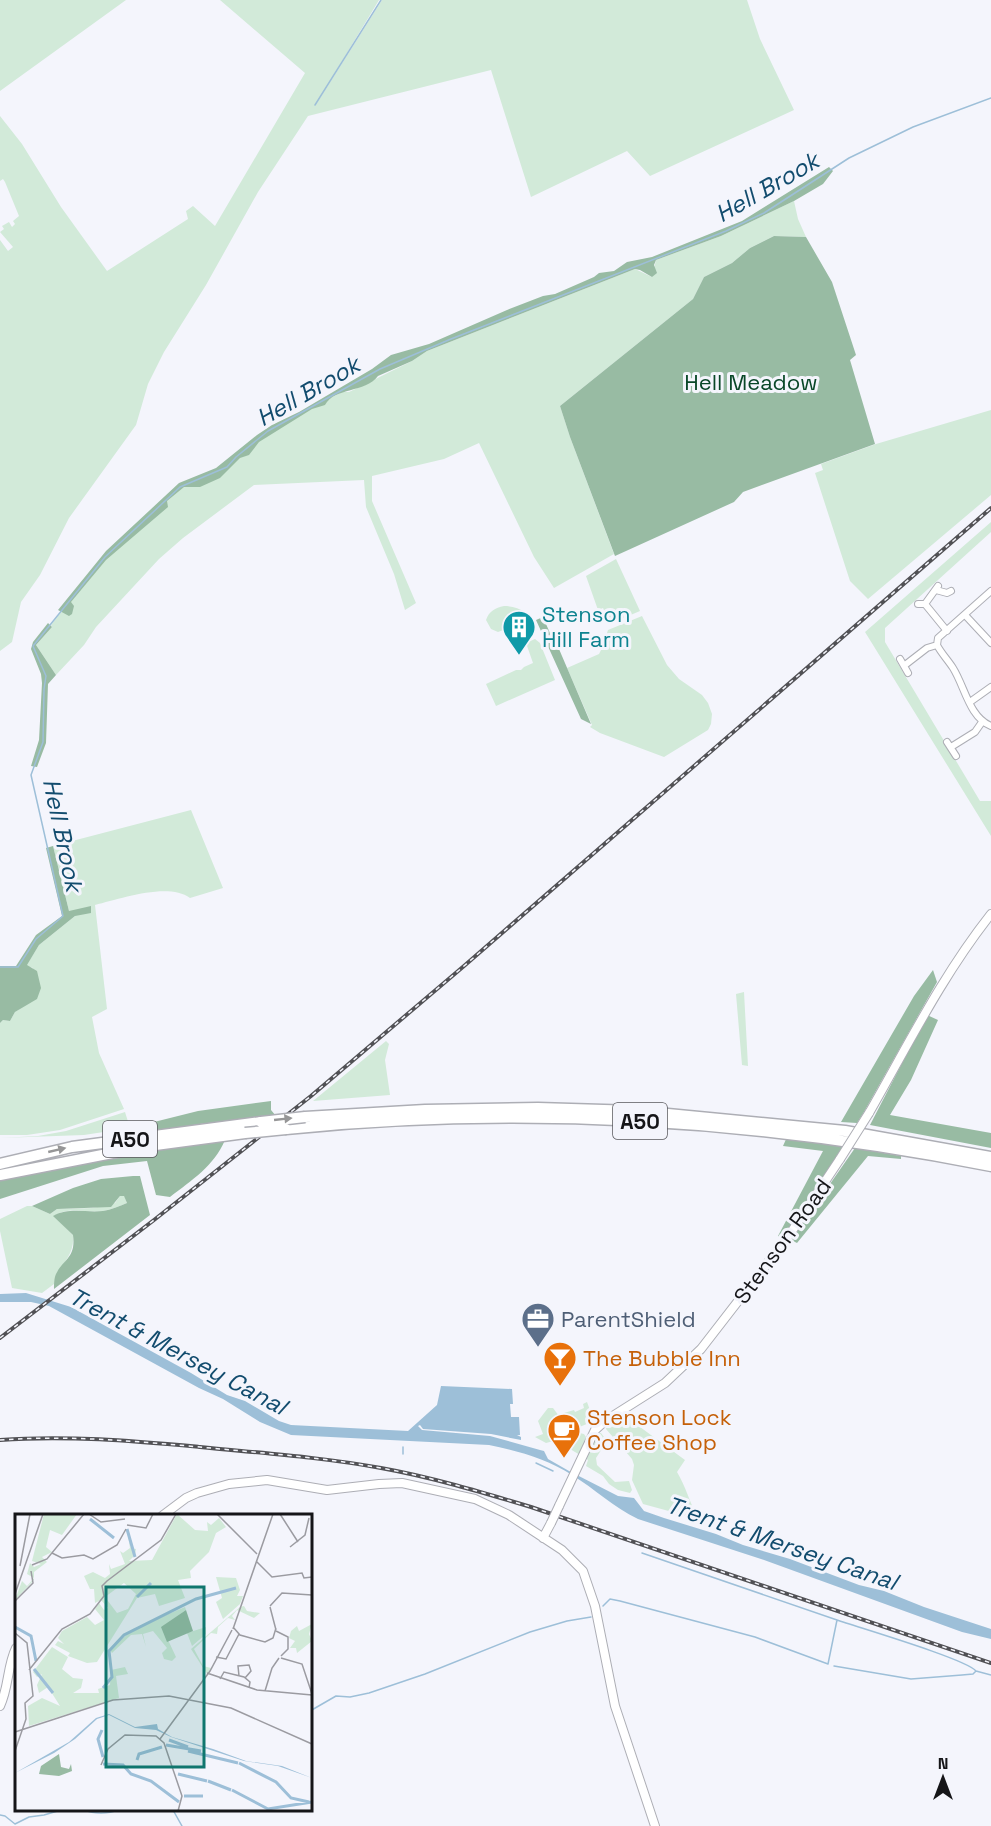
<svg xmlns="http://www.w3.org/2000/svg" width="991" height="1826" viewBox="0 0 991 1826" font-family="'Space Grotesk',sans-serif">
<rect width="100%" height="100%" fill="#f4f5fc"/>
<path fill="#d2ead9" d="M0 0H126L0 91Z
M220 0H379L315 106 382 0H747L760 39 794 110 650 176 627 151 531 197 491 70 308 116 258 192 206 285 164 352 148 384 136 425 69 518 40 575 21 602 12 642 0 651V240L8 251 13 247 0 232 4 229 2 226 9 222 12 227 15 224 13 221 19 216 5 182 3 179 0 181V116L22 144 61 207 107 271 188 219 186 211 193 206 215 226 305 73Z
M794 201 798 219 806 237 774 236 750 248 732 263 704 277 693 299 560 406 570 437 614 554 554 588 534 557 479 443 444 459 372 476V501L416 603 405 610 394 574 366 507 364 480 254 485 183 538 159 559 96 627 84 645 56 675 36 645 52 627 51 625 105 557 180 487 227 467 267 431 342 392H349L412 361 427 351 635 269 652 277 656 260 721 236Z
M991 410V495L868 599 850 581 815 473 823 470 821 464 876 444Z
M991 522V532L885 628V642L980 801H991V836L865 632Z
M616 559 640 611 614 622 609 621 603 608 598 610 586 576Z
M504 606C512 606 519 608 526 613L525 619 519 624 498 632 491 629 486 620C489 611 495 608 504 606Z
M642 616 667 665 679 679 702 695 708 703 712 714 711 724 708 730 664 757 600 733 590 727 592 725 567 668 599 654 601 650 598 642 605 639 608 630Z
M535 639 540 643 555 680 496 706 486 684 516 670H521L524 667 533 663 526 643Z
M191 810 223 888 190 898C168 882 120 899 95 905L107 1009 92 1017 99 1053 124 1109 60 1130 27 1135H0V1023L3 1020 10 1021 15 1012 33 1000V968L26 966 39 945 75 916 69 911 53 846Z
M744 992 748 1066 742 1065 736 994Z
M386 1041 389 1044 385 1060 390 1095 313 1101Z
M125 1112 130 1128 84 1135 0 1138 38 1136 66 1131Z
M124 1195 127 1203C119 1206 111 1210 103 1211 86 1213 69 1206 54 1216L73 1235C75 1258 58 1264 54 1284L42 1293 12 1288 0 1231V1219L27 1206H32L50 1214 57 1209 93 1208 115 1203 120 1196Z
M587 1402 594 1421 577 1428 564 1413 574 1410 575 1412 584 1408 583 1404Z
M548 1408H553L565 1424 557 1440 546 1443 535 1437 543 1434 538 1421Z
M621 1413 685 1460 677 1472C686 1487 690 1503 698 1519L643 1504 632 1480 634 1465 632 1459 606 1429 607 1422Z
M570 1431 584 1434 586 1437 580 1455 560 1443 567 1433Z
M597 1433H601L607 1441 596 1458 597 1465 615 1482 629 1481 632 1490 630 1493 618 1490 609 1484 603 1476 586 1466 588 1460 584 1457Z"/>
<path fill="#98bba3" d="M829 167 833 171 823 184 794 201 721 236 656 260 654 265 657 273 652 277 640 270 635 269 427 351 412 361 378 376C365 393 335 387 325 405L312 409 259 442 249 455 240 458 220 478 200 487H184L167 501 168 507 106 560 71 602 74 606 72 614 69 616 58 610 106 551 179 483 216 468 257 435 272 425 299 412 372 369 391 355 429 344 507 310 543 296 555 294 594 277 599 273 614 271 627 262 652 257 742 221Z
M774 236 806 237 832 282 856 355 850 360 875 444 743 492 734 502 615 556 570 437 560 406 693 299 704 277 732 263 750 248Z
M543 617 556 647 559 649 591 724 581 719 536 620Z
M48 623 52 627 36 645 56 675 48 684 46 743 37 767 31 766 39 740 42 683 41 674 31 649 33 642Z
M53 846 69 911 91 906V913L75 916 39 945 27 965 37 971 41 988 37 999 15 1012 10 1021 3 1020 0 1023V966H16L36 935 62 916 46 848Z
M933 970 937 982 864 1112 857 1123 841 1122 914 996Z
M927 1015 938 1020 911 1080 890 1115 991 1133V1148L870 1125Z
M271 1101V1110L276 1116 200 1124 131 1135 130 1128 198 1111Z
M787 1137 845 1146 783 1239 778 1236 823 1151 783 1146Z
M225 1140C214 1166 192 1180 170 1197L156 1195 147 1161 103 1166 0 1199V1180L140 1152Z
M855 1148 901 1156V1159L868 1156 797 1243 791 1240Z
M133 1176H140L150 1215 54 1289C54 1285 54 1278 56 1274 64 1258 76 1258 73 1235L53 1216C69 1207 86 1213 103 1211 111 1210 119 1206 127 1203L124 1196H120L111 1207 57 1209 50 1214 32 1206 73 1188 101 1179Z"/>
<path fill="#9dbfd8" d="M26 1293 71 1307 191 1373 227 1395 245 1401 279 1421 291 1425 408 1431 437 1405 441 1386 512 1389 513 1404H510L511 1417H519L520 1435H517L521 1437V1440L491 1434 423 1429 420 1425 418 1426 422 1430 490 1436 540 1450 544 1451 548 1459 569 1471 618 1496 634 1498 644 1511 664 1518 716 1534 743 1545 790 1559 859 1585 884 1591 924 1607 991 1629V1639L962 1632 761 1559 638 1519C613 1507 595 1489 572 1475 547 1459 518 1451 489 1445L291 1435 260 1422 223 1399 199 1388 49 1306 31 1302H0V1294Z"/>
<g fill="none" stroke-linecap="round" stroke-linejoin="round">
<path stroke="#9dbfd8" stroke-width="1.5" d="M315 105 381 0
M0 967H18L36 939 63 916 31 775 43 742 44 689 46 676 33 646 105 557 180 487 227 467 236 457 268 431 380 369 451 339 726 231 764 213 849 158 913 127 991 98
M403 1447V1454
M536 1463 553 1471
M642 1553 837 1620
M603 1606 610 1599 620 1601 755 1637 828 1664 837 1620C860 1628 966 1659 976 1671
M834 1666 911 1679 962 1675 973 1674 976 1671 991 1675
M310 1711 336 1696 350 1697 369 1693 425 1674 530 1632 567 1621 591 1617
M310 1751 312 1756
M84 1810C94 1814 108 1814 118 1810
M173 1810 182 1826
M0 1815 5 1816 15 1824 29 1817 44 1815 61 1810"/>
<g stroke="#adaeb5" stroke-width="8">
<path id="street" d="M936 590 947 593 951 591
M918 604H925L947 631
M925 604 938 586
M965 615 991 643
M937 645C941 653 948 660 953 668 965 687 969 717 991 726
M937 645 938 638 991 591
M900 659 908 673
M905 665 927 648 937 645
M970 702 991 687
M947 742 956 756
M951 747 975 732 982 722"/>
</g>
<g stroke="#adaeb5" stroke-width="10">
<path id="secondary" d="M869 1113C908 1045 942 976 991 914
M559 1506 595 1430 605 1421 665 1383 701 1349 790 1234 840 1159
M162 1516 186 1498 197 1493 229 1484 267 1480 327 1490 379 1484 402 1483 475 1499 509 1515 562 1550 583 1571 595 1606 615 1706 655 1826
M543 1538 551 1523
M0 1706C9 1687 7 1666 16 1648"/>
</g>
<g stroke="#adaeb5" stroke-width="13">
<path id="highway" d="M305 1117 425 1110 538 1108 637 1111 845 1131 991 1157
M286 1129C521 1105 760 1120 991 1166
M0 1164 72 1147 261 1122
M0 1175 148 1146 245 1133"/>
</g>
<use href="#street" stroke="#fff" stroke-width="6"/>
<use href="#secondary" stroke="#fff" stroke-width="8"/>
<use href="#highway" stroke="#fff" stroke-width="10"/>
<g stroke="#515155" stroke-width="4">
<path id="rail" d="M0 1338 154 1220 311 1096 464 966 991 508
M0 1440C67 1435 133 1441 200 1447 260 1453 321 1457 381 1468 431 1477 481 1492 531 1507L991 1663"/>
</g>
<use href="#rail" stroke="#f4f5fc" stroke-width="1.5" stroke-dasharray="4.5" stroke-linecap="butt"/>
<g stroke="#adaeb5" stroke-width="10" stroke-linecap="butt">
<path id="secondary-bridge" d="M840 1159 869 1113
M551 1523 559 1506"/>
</g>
<g stroke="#adaeb5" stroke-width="13" stroke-linecap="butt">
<path id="highway-bridge" d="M261 1122 305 1117
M245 1133 286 1129"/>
</g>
<use href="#secondary-bridge" stroke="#fff" stroke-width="8"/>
<use href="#highway-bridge" stroke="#fff" stroke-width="10"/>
</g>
<defs><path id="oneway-solid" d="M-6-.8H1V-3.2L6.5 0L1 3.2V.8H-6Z" transform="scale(1.5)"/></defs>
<g fill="#969697">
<use href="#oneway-solid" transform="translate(283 1119) rotate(-6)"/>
<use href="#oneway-solid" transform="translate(57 1150) rotate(-13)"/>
</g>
<defs>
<g id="building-pin" transform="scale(1.725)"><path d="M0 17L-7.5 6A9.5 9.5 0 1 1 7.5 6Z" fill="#0f9aa8" stroke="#f4f5fc"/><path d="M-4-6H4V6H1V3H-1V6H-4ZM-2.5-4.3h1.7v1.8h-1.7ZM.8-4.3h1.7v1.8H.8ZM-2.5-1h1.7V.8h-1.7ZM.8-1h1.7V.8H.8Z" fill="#fff"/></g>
<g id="office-pin" transform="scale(1.725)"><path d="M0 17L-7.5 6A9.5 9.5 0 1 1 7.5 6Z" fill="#5c6f8a" stroke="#f4f5fc"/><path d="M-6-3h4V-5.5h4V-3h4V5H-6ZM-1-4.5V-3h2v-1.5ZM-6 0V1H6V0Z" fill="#fff"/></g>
<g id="bar-pin" transform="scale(1.725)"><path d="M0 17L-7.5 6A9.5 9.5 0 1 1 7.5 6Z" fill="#e8710a" stroke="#f4f5fc"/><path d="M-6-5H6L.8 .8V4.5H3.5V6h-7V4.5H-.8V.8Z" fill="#fff"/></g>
<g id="cafe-pin" transform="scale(1.725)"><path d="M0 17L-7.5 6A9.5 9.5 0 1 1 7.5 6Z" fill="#e8710a" stroke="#f4f5fc"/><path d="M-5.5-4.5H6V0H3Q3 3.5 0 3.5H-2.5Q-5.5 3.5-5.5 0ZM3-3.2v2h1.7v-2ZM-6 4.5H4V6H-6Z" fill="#fff"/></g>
</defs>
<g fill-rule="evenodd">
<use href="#building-pin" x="519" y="627"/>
<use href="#office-pin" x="538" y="1319"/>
<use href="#bar-pin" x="560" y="1358"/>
<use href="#cafe-pin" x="564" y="1430"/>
</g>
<g text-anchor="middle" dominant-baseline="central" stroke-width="6" stroke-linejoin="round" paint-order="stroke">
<g fill="#f4f5fc" stroke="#58585c" stroke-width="1.5">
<rect x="613" y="1103" width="54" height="36" rx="4.5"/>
<rect x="103" y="1121" width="54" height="36" rx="4.5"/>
</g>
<g font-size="21" font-weight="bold" fill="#151518">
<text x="640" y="1121">A50</text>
<text x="130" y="1139">A50</text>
</g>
<g font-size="22" fill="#094728" stroke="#f4f5fc">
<text x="751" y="382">Hell Meadow</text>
</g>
<g font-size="22" fill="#0d838f" stroke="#f4f5fc" text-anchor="start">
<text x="542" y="614">Stenson<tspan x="542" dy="25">Hill Farm</tspan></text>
</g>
<g font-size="22" fill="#151518" stroke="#f4f5fc">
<text transform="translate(782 1241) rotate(-54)">Stenson Road</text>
</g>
<g font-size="22" fill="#4e5e75" stroke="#f4f5fc" text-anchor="start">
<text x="561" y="1319">ParentShield</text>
</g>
<g font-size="22" fill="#c56008" stroke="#f4f5fc" text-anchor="start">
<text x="583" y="1358">The Bubble Inn</text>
<text x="587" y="1417">Stenson Lock<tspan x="587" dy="25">Coffee Shop</tspan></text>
</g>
<g font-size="24" font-style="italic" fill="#124c6e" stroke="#f4f5fc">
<text transform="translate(767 187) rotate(-30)">Hell Brook</text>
<text transform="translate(308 391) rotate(-30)">Hell Brook</text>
<text transform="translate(63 835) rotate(78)">Hell Brook</text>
<text transform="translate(178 1351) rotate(28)">Trent &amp; Mersey Canal</text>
<text transform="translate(782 1543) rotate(19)">Trent &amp; Mersey Canal</text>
</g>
</g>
<g transform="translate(15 1514)">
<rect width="297" height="297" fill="#f4f5fc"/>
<path d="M29 0H62L47 21 35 16 31 33 37 38 27 43 32 48 19 58V66L0 86 7 67 12 72 19 64 12 60 15 49 19 53 26 50 17 47ZM162 0 180 16 193 17 192 8 196 11 204 4 211 13 201 19 194 38 175 57 176 64 163 66 170 84 144 92 140 80 122 84 82 148 72 149 53 142 55 139 40 131 43 127 49 130 43 124 47 117 72 103 80 111 89 106 80 95 84 89 89 96 93 94 86 86 80 89 79 75H75L69 62 78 58 90 64 95 60 94 50 96 55 110 50 105 37 108 39 115 34 112 16 116 34 121 35 120 41 117 36 119 42 114 47 137 46ZM109 69 121 80 113 95 102 99 90 83ZM201 63 221 64 225 76 222 82H228L225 90 208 105 201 88 207 84ZM229 92 232 97 245 99 239 104 222 96 217 102 220 106 213 104 203 113 202 120 196 119 179 135 188 152 196 154 192 160 176 135 225 93ZM170 93 171 96 147 113 161 143 157 147 149 145 147 139 152 134 138 117 128 120 131 133 127 120 116 121 97 139 95 136 118 115ZM297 110 294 120 297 127 282 139 281 134H275L280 127 274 124 276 117 282 112 284 117ZM191 113V120L177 132 172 119ZM37 133 53 143 47 155 58 164 68 165 66 174 58 179H84L83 175 95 171 96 156 110 153 113 160 101 162 104 184 14 212 13 192 27 184 45 192 33 173 24 179 22 171 27 160 22 163 18 158Z" fill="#d2ead9" fill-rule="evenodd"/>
<path d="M171 96 178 117 152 128 146 113ZM44 240 46 253 54 255 56 250 57 257 44 262 24 260 26 252Z" fill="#98bba3"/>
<path d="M94 200 120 213 142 210 143 215 157 223 198 235 231 247 267 252 297 264 263 252 229 247 156 223 141 216 120 214 94 201 82 205 60 225 39 239 0 259 54 228 81 204Z" fill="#9dbfd8"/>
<path fill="none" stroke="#9dbfd8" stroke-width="3" d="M75 5 99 24M112 15 120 43M122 83 136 69M0 113 16 122 21 147M19 155 38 179M88 174 97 163 94 137 109 121 181 85 221 74M87 216 83 225 88 243M154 226 173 233M151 231 186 237M173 237 223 249M122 246 124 240 147 233M224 249 261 268 276 284 294 288M88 250 108 251 116 260 136 267 164 288M163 260 192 267M193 267 216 276M217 276 253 295 297 288M169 282H188"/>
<path fill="none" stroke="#9b9ba1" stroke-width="1.5" d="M74 0 86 8 110 5M202 0 242 40M265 0 283 28M112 11 131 14 138 0M275 33 290 21 294 4M37 39 47 44 69 41 78 45 102 31 111 15M241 47 257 63 287 59 289 64 297 63M17 51 32 45 69 0M5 52 15 0M0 80 28 0M0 87 18 69 16 57M255 92 267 79 297 81M255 93 261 116M218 113 225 121 250 128 258 124 261 114M218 115 258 0M261 117 273 123V135L266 142M0 119 12 129 18 182 10 189 11 205 0 237M201 143 211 145 224 120M266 144 287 150 297 180M14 156 47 115 75 100 89 82 87 72 92 67 146 26 161 0M192 159 242 176 297 181M224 162 223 152 234 151 236 157 230 164M205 165 209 158 229 163 235 168 234 174M250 177 257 154 264 144M0 218 98 186 154 182 216 194 297 230M145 225 195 157 217 116M86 251 93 235 110 221 141 222 149 229 167 282 163 297"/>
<path fill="#0f766e" fill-opacity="0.15" stroke="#0f766e" stroke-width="3" d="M91 73H189V253H91Z"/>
<rect width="297" height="297" fill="none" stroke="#151518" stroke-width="3"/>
</g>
<g transform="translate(943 1778)" stroke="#f4f5fc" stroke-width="4.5" paint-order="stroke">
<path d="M0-4.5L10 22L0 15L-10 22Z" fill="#151518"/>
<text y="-9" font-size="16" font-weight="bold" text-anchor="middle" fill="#151518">N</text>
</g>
</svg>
